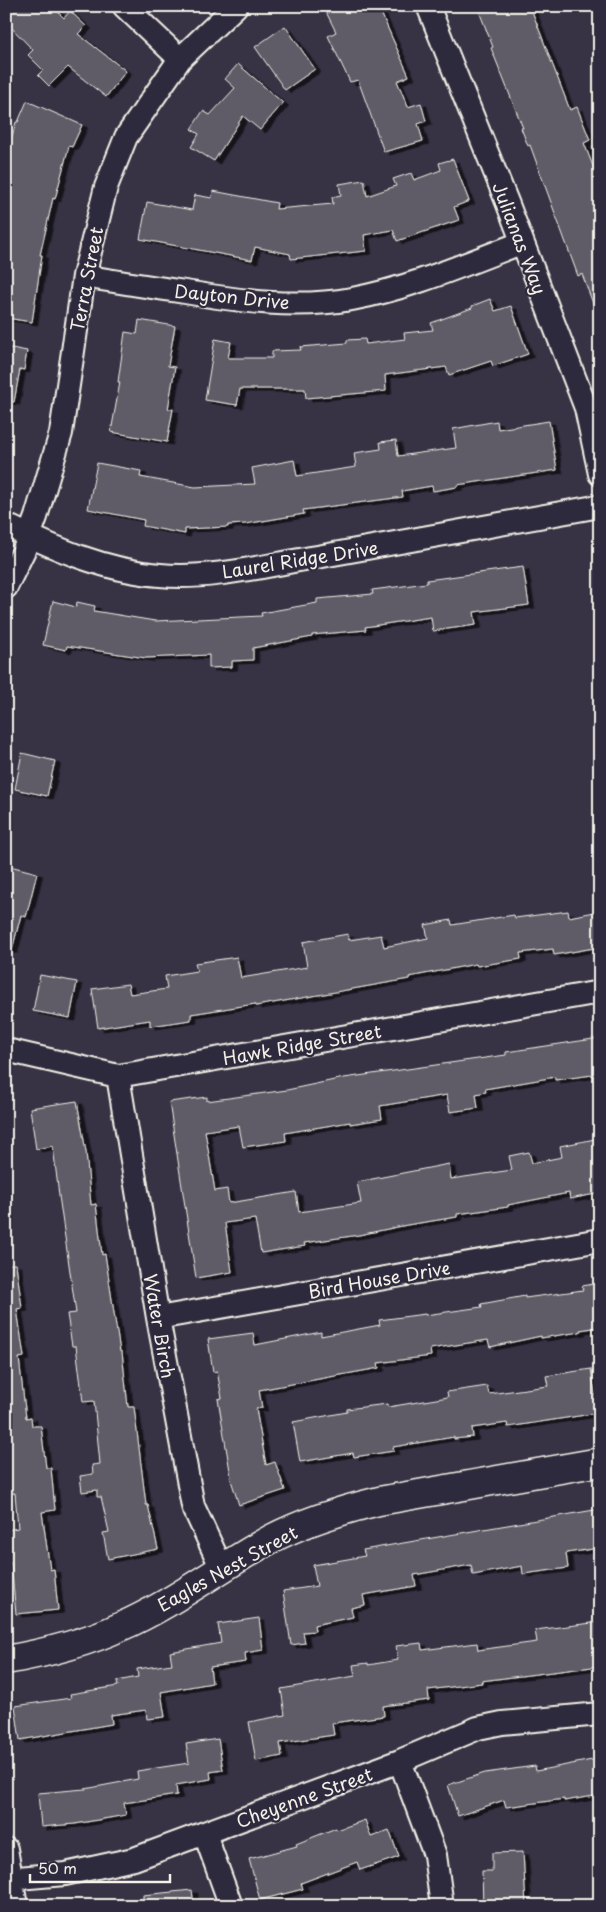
<svg xmlns="http://www.w3.org/2000/svg" width="606" height="1912" viewBox="0 0 606 1912" font-family="'Playpen Sans',sans-serif">
<defs>
<filter id="shadow"><feDropShadow dx="5.5" dy="3" stdDeviation="0" flood-color="#0009"/></filter>
</defs>
<rect width="100%" height="100%" fill="#373244"/>
<filter id="ink" filterUnits="userSpaceOnUse"><feTurbulence type="fractalNoise" baseFrequency=".02" numOctaves="2"/><feDisplacementMap in="SourceGraphic" scale="10" xChannelSelector="R" yChannelSelector="G"/><feConvolveMatrix kernelMatrix="1 2 1 2 8 2 1 2 1" color-interpolation-filters="sRGB"/></filter>
<g filter="url(#ink)">
<path fill="#5f5c67" stroke="#f4f1e8" filter="url(#shadow)" d="M15 6H52L64 18 70 11 86 26 78 34 126 71 106 97 68 67 49 86 38 75 43 70 28 55 33 50 6 22V14Z
M323 6H378L409 76 397 81 408 107 421 103 426 121 418 124 423 141 384 152 358 80 350 82 328 36 336 32Z
M477 6H530L570 110 577 107 590 140 584 143 600 184V317H598L582 274 578 276 530 145 528 146 521 128H523L491 48 493 47Z
M285 26 315 69 285 90 255 47Z
M238 64 283 103 260 130 243 116 214 161 191 147 199 134 191 129 203 111 210 115 235 88 225 79Z
M27 101 82 125 72 147 69 146 55 199 53 198 40 255H42L32 322 6 318V158L16 122H18Z
M453 159 469 201 454 207 459 220 397 241 393 230 364 235 366 251 291 259 290 254 255 247 252 260 140 239 147 202 192 210 195 195 212 198 213 191 277 203 276 209 333 204 332 197 341 195 339 184 364 180 367 196 396 186 393 179 411 173 414 180 441 170 439 163Z
M490 299 495 311 511 306 528 354 493 366 491 361 449 375 446 367 385 375 386 391 306 398 305 389H240L237 405 205 400 215 339 231 342 228 358H272V351L301 350 300 347 347 343V340L365 339 366 344 405 339 404 333 433 330 431 323 472 308V306Z
M139 320 175 326 168 366 175 367 168 409H173L167 442 111 432 120 382H118L125 332 137 334Z
M6 347 27 351 24 370 20 369 14 402 6 401Z
M497 421 498 429 549 421 557 470 457 485V487L433 491 432 486 402 491 403 497 303 510 304 514 245 524 228 525V527L185 529V534L143 526 144 520 88 509 97 463 141 471 140 477 195 487 255 484 252 468 294 460 297 476 356 467 354 453 381 449 380 442 396 440 398 456 456 448 453 429Z
M523 567 529 605 474 612 476 625 433 631 431 617 365 627 366 630 312 635V637L253 648V660L232 661V667L209 668V655L146 658 67 646 66 650 43 645 53 601 76 607 77 602 95 606 94 611 155 621 262 616 261 613 317 603V599L373 594 372 590 427 583V580Z
M22 753 55 761 47 796 15 789Z
M6 865 37 873 26 917 21 915 12 950H6Z
M568 911 569 917 600 911V947L554 955 553 949 520 953 521 959 477 966 476 964 409 977V979L256 1006 255 1004 191 1014V1020L150 1026V1020L98 1028 92 989 128 984 130 994 167 989 165 976 197 971 195 963 237 957 241 978 307 967 303 942 348 934 349 940 381 935 384 947 428 938 425 925 451 920 452 925 514 915 515 918Z
M40 975 77 982 70 1018 33 1011Z
M600 1038V1074L555 1080V1077L485 1089 486 1092 476 1094 478 1108 450 1112 447 1095 380 1106 382 1119 350 1124V1122L285 1133 286 1141 243 1147 239 1126 205 1131 215 1191 227 1189 229 1203 296 1192 299 1212 361 1203 357 1182 449 1164 451 1179 512 1170 509 1156 529 1152 532 1163 562 1157 560 1146 600 1138V1193L570 1199 569 1193 508 1205V1207L457 1214V1217L407 1225 359 1235 304 1243 305 1246 261 1253 255 1219 225 1223 232 1272 196 1278 169 1102 207 1097V1101L287 1090 344 1078 506 1055V1052Z
M77 1101 86 1152 91 1205 96 1204 102 1255 105 1254 120 1352H122L128 1407H134L146 1505H148L158 1549 108 1559 103 1533 109 1532 101 1497H97V1490L82 1492 80 1476 93 1474 92 1465 100 1464 94 1401 83 1402 76 1346H72L67 1314 76 1313 59 1196 53 1146 36 1149 30 1108Z
M6 1264H16L22 1308 17 1309 24 1357 19 1358 26 1418 31 1417 32 1426H41L46 1468H51L55 1510 42 1512 50 1570 54 1569 58 1610 16 1614 11 1563 6 1564V1530L18 1528 15 1493 6 1494Z
M600 1283V1327L580 1330V1332L541 1338V1336L490 1347 488 1340 430 1349 431 1356 378 1363 379 1368 259 1390 262 1408 256 1409 266 1465 275 1462 285 1490 239 1505 230 1477H231L218 1399 222 1398 217 1371 213 1372 208 1339 253 1333 255 1345 321 1332V1336L380 1325 379 1320 425 1314V1315L482 1307 481 1304 525 1296V1298L583 1290 582 1286Z
M591 1369 598 1413 508 1427 507 1423 472 1428 473 1437 454 1439V1437L393 1447 394 1451 354 1457 353 1453 300 1462 293 1422 347 1412V1409L387 1404 388 1407 448 1397 447 1392 487 1386 489 1394 548 1386 546 1376Z
M600 1509V1548L566 1553 568 1568 523 1574 522 1566 473 1575 471 1565 414 1575 416 1586 363 1595 365 1605 351 1608 353 1617 314 1625 315 1631 303 1632 305 1643 291 1645 283 1591 317 1586 313 1565 365 1556 363 1550Z
M259 1618 263 1650 245 1653 246 1662 210 1667 212 1683 161 1692 165 1717 147 1719 146 1710 111 1715 112 1724 20 1740 15 1706 71 1698 70 1694 118 1686 117 1681 138 1677 137 1669 172 1664 170 1652 221 1643 218 1624Z
M600 1622V1666L481 1681 482 1683 428 1690 429 1700 383 1706 384 1716 332 1723 334 1735 280 1743 282 1756 256 1761 249 1722 285 1715 281 1689 355 1676 353 1665 368 1663V1665L398 1660 396 1646 421 1643 422 1650 477 1643 478 1650 537 1642 535 1630Z
M218 1739 223 1770 210 1772 211 1779 176 1785 177 1795 124 1803 126 1815 75 1824 41 1827 38 1793 85 1789 138 1779 137 1771 189 1763 186 1744Z
M597 1759 600 1772V1795L564 1801V1799L506 1807 504 1800 458 1816 448 1785 485 1773 535 1766 536 1771Z
M365 1820 371 1837 389 1830 399 1857 360 1870 357 1862 301 1883 303 1889 260 1900 249 1859 297 1846 296 1844 336 1828 337 1830Z
M523 1852 526 1906H483L482 1871H492V1853Z
M192 1890 194 1906H143V1895Z"/>
<g fill="none" stroke-linecap="round" stroke-linejoin="round">
<g stroke="#f4f1e8" stroke-width="26">
<path id="street" d="M124 6 180 59
M428 6 507 202 586 408 600 474
M84 276C117 282 151 287 185 292 241 301 295 309 352 299 411 288 465 264 521 243
M6 525C54 548 106 571 160 575 210 580 267 565 317 557 411 540 506 523 600 506
M6 587 24 550 36 517 61 433 84 276 106 187 126 137 180 59 236 6
M6 1050 118 1076 600 992
M118 1076 158 1318 193 1506 222 1569
M158 1318 600 1240
M400 1761 435 1855 442 1906
M205 1834 231 1906
M6 1849 16 1906
M6 1879 65 1874 134 1859 400 1761 478 1728 502 1723 600 1714"/>
</g>
<g stroke="#f4f1e8" stroke-width="31">
<path id="secondary" d="M6 1660C46 1653 83 1644 120 1627 173 1604 220 1567 271 1539 305 1521 342 1510 379 1501L600 1462"/>
</g>
<use href="#street" stroke="#2f2a3d" stroke-width="22"/>
<use href="#secondary" stroke="#2f2a3d" stroke-width="28"/>
</g>
</g>
<g text-anchor="middle" dominant-baseline="central" stroke-width="4.5" stroke-linejoin="round" paint-order="stroke">
<g font-size="18" fill="#f4f1e8" stroke="#2f2a3d">
<text transform="translate(520 238) rotate(69)">Julianas Way</text>
<text transform="translate(86 279) rotate(-79)">Terra Street</text>
<text transform="translate(232 296) rotate(6)">Dayton Drive</text>
<text transform="translate(300 559) rotate(-9)">Laurel Ridge Drive</text>
<text transform="translate(302 1044) rotate(-10)">Hawk Ridge Street</text>
<text transform="translate(379 1279) rotate(-10)">Bird House Drive</text>
<text transform="translate(160 1326) rotate(80)">Water Birch</text>
<text transform="translate(227 1568) rotate(-29)">Eagles Nest Street</text>
<text transform="translate(304 1797) rotate(-20)">Cheyenne Street</text>
</g>
</g>
<rect width="606" height="1912" fill="none" stroke="#2f2a3d" stroke-width="25"/>
<rect x="12" y="12" width="581" height="1887" fill="none" stroke="#f4f1e8" stroke-width="2" filter="url(#ink)"/>
<path d="M30 1874v8h140v-8" fill="none" stroke="#f4f1e8" stroke-width="2.5"/>
<text x="38" y="1874" font-size="15" fill="#f4f1e8" stroke="#2f2a3d" stroke-width="4" paint-order="stroke">50 m</text>
</svg>
